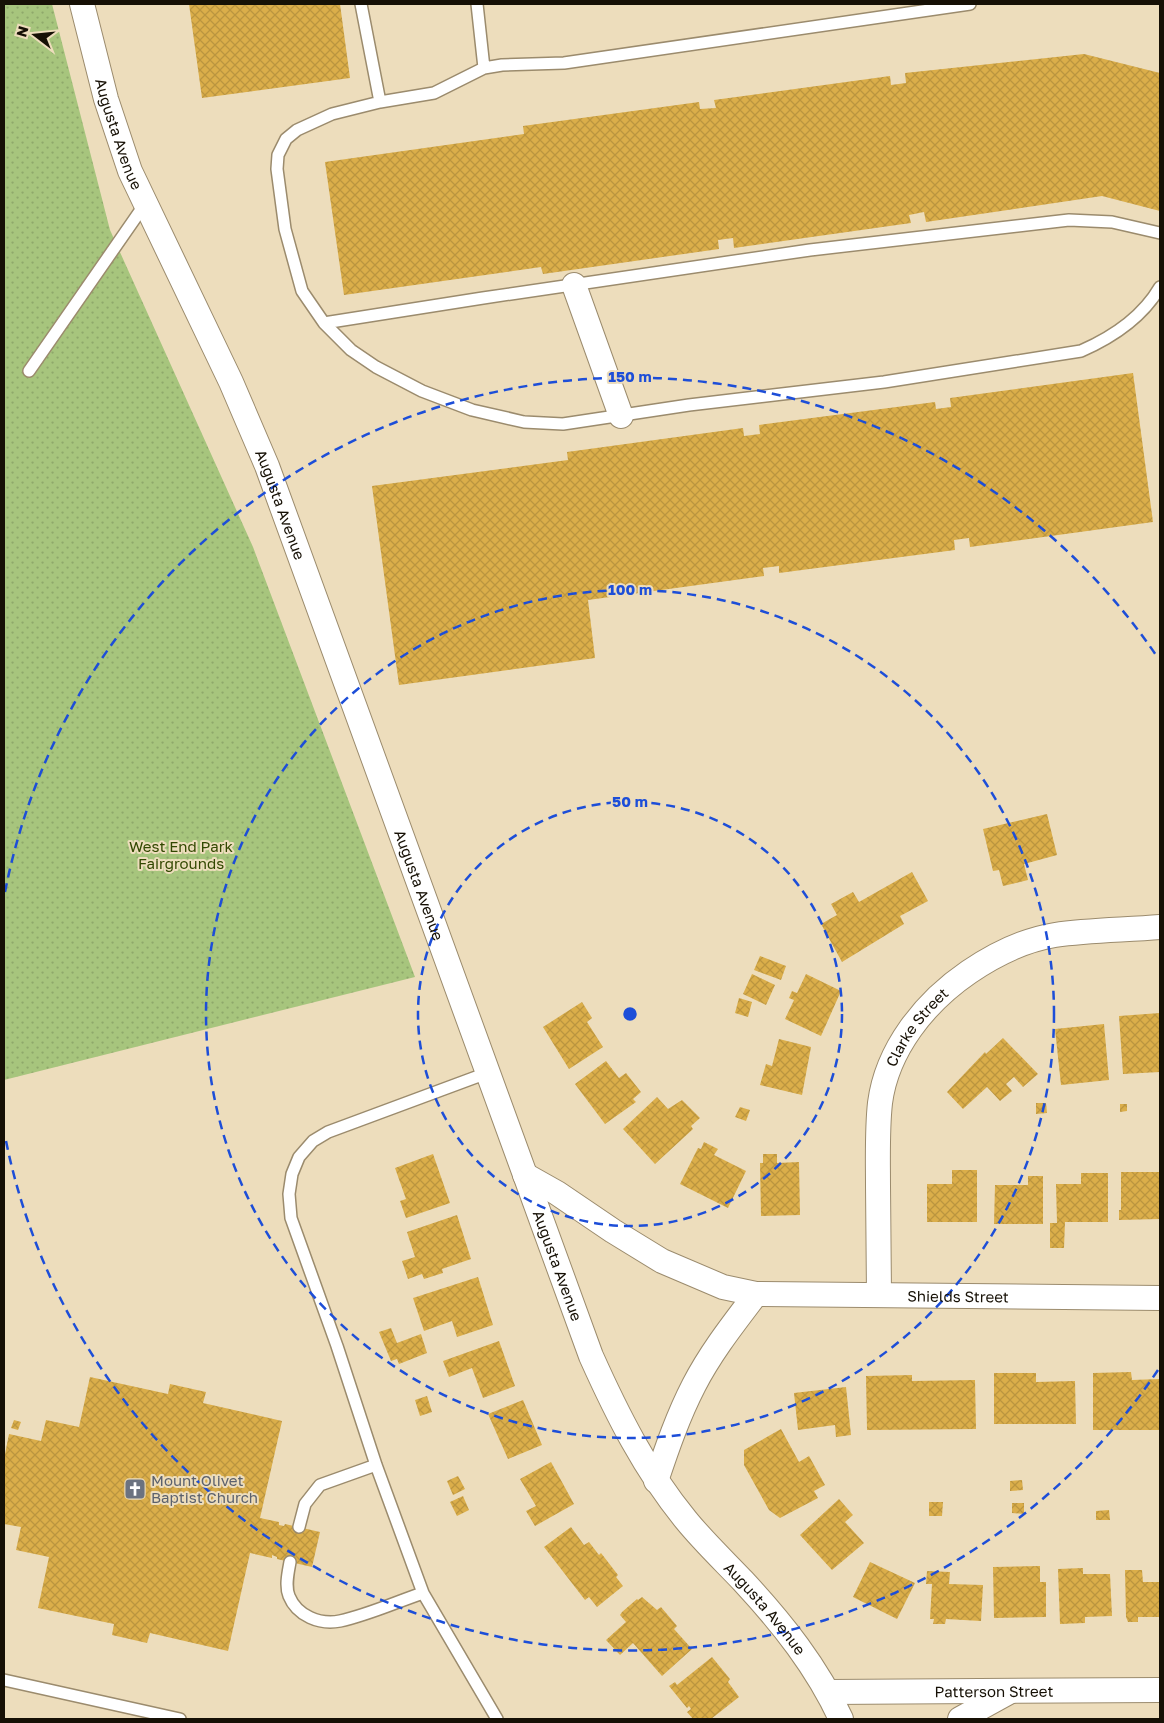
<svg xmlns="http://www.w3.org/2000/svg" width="1164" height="1723" viewBox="0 0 1164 1723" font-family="'Golos Text',sans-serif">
<defs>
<pattern id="grass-dots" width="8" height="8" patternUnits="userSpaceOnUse" patternTransform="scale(1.25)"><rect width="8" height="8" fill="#a7c57d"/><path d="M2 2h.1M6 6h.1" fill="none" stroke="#8fa86b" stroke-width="1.8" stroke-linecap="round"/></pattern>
<pattern id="building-cross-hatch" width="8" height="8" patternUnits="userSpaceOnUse" patternTransform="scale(1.25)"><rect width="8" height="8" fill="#dbae4a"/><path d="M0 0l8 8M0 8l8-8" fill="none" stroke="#bb953f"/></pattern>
</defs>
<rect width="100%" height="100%" fill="#edddbc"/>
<path fill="url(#grass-dots)" d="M4 4H52L110 230 253 547 415 977 4 1080Z"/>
<path fill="url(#building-cross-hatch)" d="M189 4H340L350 78 202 98Z
M1084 54 1160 73V211L1102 196 926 222 924 212 909 215 911 223 734 248 733 238 718 240 719 249 543 274 541 267 344 295 325 162 524 134 523 126 699 102 700 109 716 108 714 100 890 76 891 85 906 83 905 73Z
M1133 373 1153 522 970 547 969 538 954 540 955 550 779 573V566L763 568 764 576 588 600 595 658 399 685 372 486 568 460 567 452 743 428 744 436 760 434 759 425 935 402 936 409 951 407 950 398Z
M1047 814 1057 855 1024 864 1028 880 1003 886 999 870 993 871 983 829Z
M912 872 928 901 900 916 904 924 842 962 821 924 837 915 831 904 853 892 859 902Z
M760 956 786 966 781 980 754 970Z
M752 974 775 985 766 1005 743 994Z
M806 974 841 991 821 1036 785 1019 794 1000 789 998 792 991 797 993Z
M739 998 752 1002 748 1017 735 1013Z
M582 1002 592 1018 587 1022 603 1047 569 1069 543 1027Z
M1160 1013V1072L1123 1074 1119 1016Z
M1104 1024 1109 1080 1061 1085 1055 1029Z
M1003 1038 1038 1074 1023 1087 1014 1077 1006 1084 1012 1091 1000 1101 987 1087 963 1109 947 1092 985 1052 986 1054Z
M779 1039 811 1047 802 1095 760 1085 766 1064 772 1066Z
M606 1061 619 1078 626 1073 641 1092 633 1099 636 1102 605 1124 575 1084Z
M657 1097 668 1109 682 1100 700 1118 691 1126 693 1129 655 1164 623 1129Z
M1036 1103H1046L1047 1113 1036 1114Z
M1120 1104H1127V1111L1120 1112Z
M740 1107 750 1110 746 1121 735 1117Z
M704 1142 718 1149 714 1155 746 1171 728 1208 680 1184 698 1148 701 1149Z
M433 1154 450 1203 406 1218 400 1201 406 1199 395 1168Z
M763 1154H777V1163L799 1162 800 1215 761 1216 760 1163H763Z
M952 1170H977V1222H927V1184H952Z
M1121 1172H1160V1219L1119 1220V1210H1121Z
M1081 1173H1108V1222H1065L1064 1248H1050V1223H1057L1056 1184H1081Z
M1028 1176H1043V1224H994L995 1185H1028Z
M457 1215 471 1259 442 1269 443 1273 424 1279 422 1274 408 1279 402 1261 415 1257 407 1232Z
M478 1277 493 1325 457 1337 452 1321 424 1331 413 1298Z
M391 1328 397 1343 421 1334 427 1353 399 1364 397 1359 391 1361 379 1332Z
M499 1341 515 1386 483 1398 472 1368 449 1377 443 1361Z
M1131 1372 1132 1380 1160 1379V1430H1093V1373Z
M994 1373H1036V1382L1075 1381 1076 1424H994Z
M912 1375V1381L975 1380 976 1429 867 1430 866 1376Z
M90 1377 168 1394 170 1384 206 1392 203 1403 282 1421 260 1518 279 1522V1525L284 1526 285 1524 320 1532 312 1567 277 1559V1557L272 1555V1558L250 1553 228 1651 150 1633 147 1643 112 1635 114 1624 38 1608 49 1557 16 1550 21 1527 4 1524V1459L9 1434 41 1441 46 1420 79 1427Z
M846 1387 851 1435 836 1437 835 1425 798 1430 794 1393Z
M427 1396 432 1412 420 1416 415 1400Z
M523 1400 542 1445 508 1459 488 1414Z
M14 1420 21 1422 18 1430 11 1428Z
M781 1429 799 1462 809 1456 825 1485 814 1491 818 1498 780 1518 769 1510 744 1465V1450Z
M551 1462 574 1504 535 1526 526 1511 536 1506 520 1479Z
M458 1476 465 1489 453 1495 447 1481Z
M1022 1480 1023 1490 1010 1491V1481Z
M463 1496 469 1510 457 1516 450 1502Z
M839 1499 853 1515 845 1522 864 1543 832 1570 800 1535Z
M929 1502H943L942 1516H929Z
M1012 1503H1024V1514L1012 1513Z
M1109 1510 1110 1520H1096V1511Z
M571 1527 584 1545 589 1542 599 1555 601 1553 618 1575 616 1577 623 1586 597 1607 589 1597 585 1600 544 1547Z
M870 1562 915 1583 897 1619 853 1597Z
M1040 1566V1582H1046V1617L994 1618 993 1567Z
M1083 1568V1574H1110L1112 1616 1085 1617V1623L1060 1624 1058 1569Z
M1125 1570H1142L1143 1582H1160V1617H1138V1622H1128L1126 1617Z
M927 1571 950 1572 949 1584 983 1585 981 1621 946 1619 945 1624H933L934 1619H930L932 1584H926Z
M642 1597 657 1610 661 1607 677 1626 674 1629 692 1649 662 1676 633 1643 620 1655 606 1640 626 1622 620 1615 622 1612 637 1599 638 1600Z
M712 1657 730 1679 728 1682 739 1697 711 1719H693L687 1712 691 1709 689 1706 687 1708 669 1686 675 1682 677 1685Z"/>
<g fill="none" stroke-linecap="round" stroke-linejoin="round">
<g stroke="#9b8b6d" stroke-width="14">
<path id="service" d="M361 4 380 102
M477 4 484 68
M970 4 564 63 502 65 484 68 434 93 380 102 332 114 297 130 286 139 278 155 277 169 285 229 302 291 324 323 351 350 376 367 422 391 472 410 524 422 563 424 689 405 884 382 1081 351C1113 337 1142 318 1160 287
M324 323 483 298 810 250 1069 220 1112 222 1160 233
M29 371 145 204
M487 1073 328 1132 313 1141 299 1157 292 1174 289 1194 291 1218 337 1346 376 1465 423 1593 497 1719
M299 1527 305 1504 320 1485 376 1465
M290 1562C288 1573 285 1586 289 1596 297 1616 320 1625 340 1621 368 1615 396 1602 423 1593
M4 1680 180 1719"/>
</g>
<g stroke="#9b8b6d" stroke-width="26">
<g id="minor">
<path id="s1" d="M82 4 106 99 130 171 231 382 267 466 591 1356C617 1414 645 1470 686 1520 703 1541 724 1561 743 1581 782 1623 817 1667 841 1719"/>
<path d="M574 285 621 416"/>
<path id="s2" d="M525 1175 557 1193 613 1231 662 1261 723 1287 756 1294 1160 1298"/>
<path id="s3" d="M879 1295C879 1259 878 1222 878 1186 878 1158 877 1130 880 1103 887 1049 925 1002 969 972 994 955 1024 940 1055 935 1089 930 1125 930 1160 927"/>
<path d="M656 1481C667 1448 678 1416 694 1385 711 1352 734 1323 756 1294"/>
<path id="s4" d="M829 1692 1160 1690"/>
<path d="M960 1719 1009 1692"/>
</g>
</g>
<use href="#service" stroke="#fff" stroke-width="11"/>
<use href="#minor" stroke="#fff" stroke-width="24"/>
</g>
<g fill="none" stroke="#1d4ed8" stroke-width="2.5" stroke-dasharray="9 6">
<circle cx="630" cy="1014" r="212"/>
<circle cx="630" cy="1014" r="424"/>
<path d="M1158 1370A637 637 0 0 1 5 1136M5 892A637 637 0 0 1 1158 658"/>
</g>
<defs>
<g id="church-square" transform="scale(1.125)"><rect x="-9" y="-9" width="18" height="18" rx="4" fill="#6b7280" stroke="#edddbc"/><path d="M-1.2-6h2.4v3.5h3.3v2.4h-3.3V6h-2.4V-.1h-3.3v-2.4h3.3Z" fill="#fff"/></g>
</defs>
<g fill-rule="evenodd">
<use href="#church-square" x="135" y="1489"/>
</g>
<g text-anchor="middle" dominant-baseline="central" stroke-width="4" stroke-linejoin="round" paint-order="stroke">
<g font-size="15" fill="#161005" stroke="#edddbc">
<text stroke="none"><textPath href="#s1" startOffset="135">Augusta Avenue</textPath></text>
<text stroke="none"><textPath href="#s1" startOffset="540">Augusta Avenue</textPath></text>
<text stroke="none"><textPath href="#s1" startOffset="945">Augusta Avenue</textPath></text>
<text stroke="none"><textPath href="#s3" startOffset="278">Clarke Street</textPath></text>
<text stroke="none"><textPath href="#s1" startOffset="1350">Augusta Avenue</textPath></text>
<text stroke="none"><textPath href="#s2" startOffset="464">Shields Street</textPath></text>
<text stroke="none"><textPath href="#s1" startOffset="1755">Augusta Avenue</textPath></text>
<text stroke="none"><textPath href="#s4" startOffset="165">Patterson Street</textPath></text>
</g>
<g font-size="15" fill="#324801" stroke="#edddbc">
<text x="181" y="846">West End Park<tspan x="181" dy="17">Fairgrounds</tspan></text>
</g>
<g font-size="15" fill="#5b616d" stroke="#edddbc" text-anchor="start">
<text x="151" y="1480">Mount Olivet<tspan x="151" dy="17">Baptist Church</tspan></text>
</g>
</g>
<circle cx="630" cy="1014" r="8" fill="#1d4ed8" stroke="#edddbc" stroke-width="2.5"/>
<g font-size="15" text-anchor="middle" font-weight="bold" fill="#1d4ed8" stroke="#edddbc" stroke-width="4" stroke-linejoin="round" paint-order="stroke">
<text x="630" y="382">150 m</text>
<text x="630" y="595">100 m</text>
<text x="630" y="807">50 m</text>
</g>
<rect width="1164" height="1723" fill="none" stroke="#161005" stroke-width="10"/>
<g transform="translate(35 35) rotate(286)" stroke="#edddbc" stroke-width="4" paint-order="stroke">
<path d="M0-4L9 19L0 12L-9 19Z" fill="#161005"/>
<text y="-8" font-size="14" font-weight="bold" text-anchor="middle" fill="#161005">N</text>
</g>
</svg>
